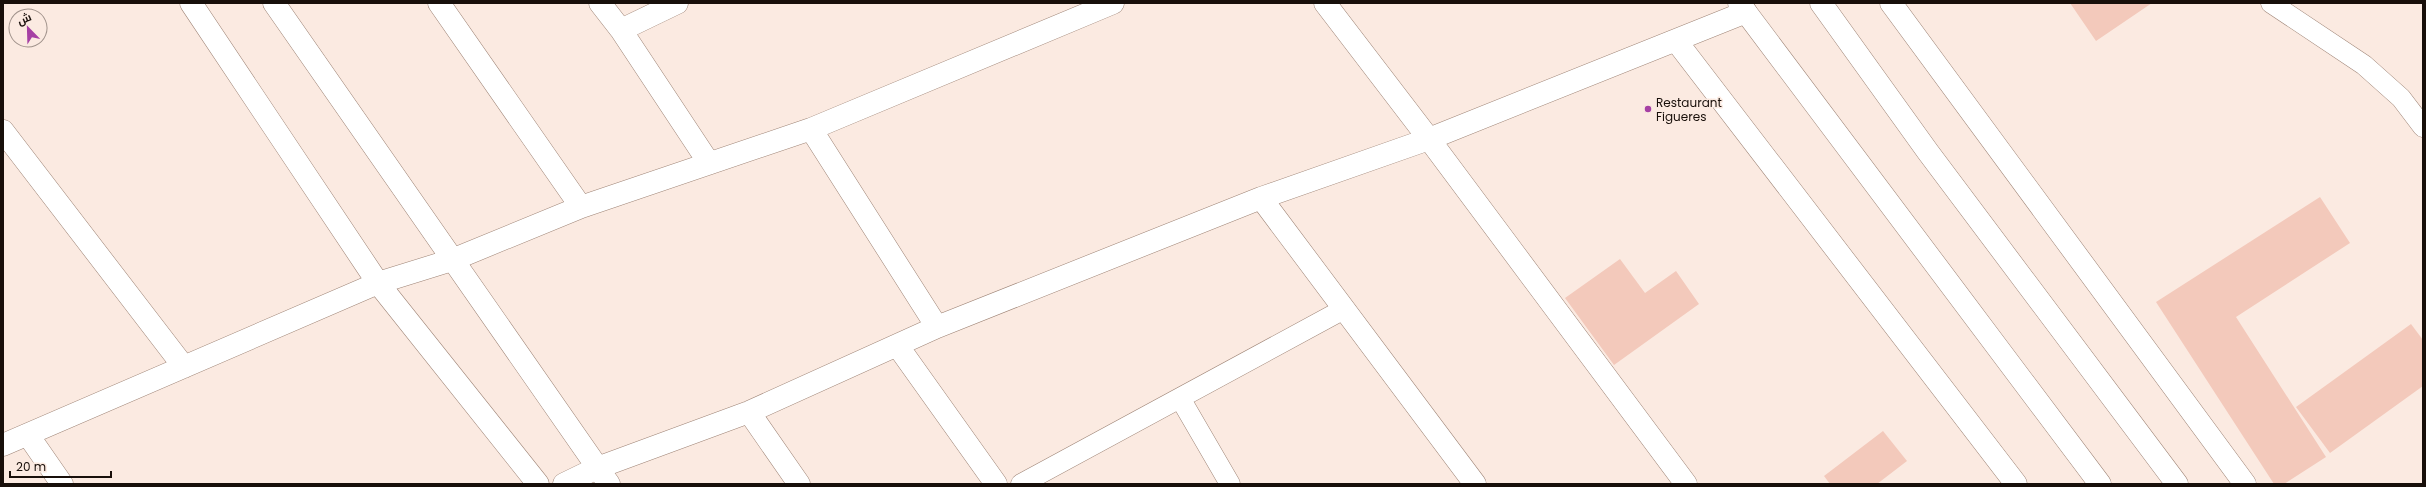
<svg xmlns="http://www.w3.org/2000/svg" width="2426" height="487" viewBox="0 0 2426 487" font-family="Poppins,Cairo,sans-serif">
<rect width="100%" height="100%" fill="#fbeae1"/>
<path fill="#f3c9bb" d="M2070 3H2152L2096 41Z
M2320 197 2350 243 2236 317 2326 457 2284 484H2274L2156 302Z
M1620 259 1645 293 1676 271 1699 304 1614 365 1565 298Z
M2411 324 2423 340V386L2330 453 2296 407Z
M1883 431 1907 461 1877 484H1830L1824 476Z"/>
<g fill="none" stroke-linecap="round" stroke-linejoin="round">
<g stroke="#9e8476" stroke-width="21">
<path id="service" d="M2271 3 2364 65 2401 98 2423 127
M1180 398 1230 484
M1021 484 1344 309"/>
</g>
<g stroke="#9e8476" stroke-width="23">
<path id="minor" d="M191 3 378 283 538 484
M274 3 609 484
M439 3 581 207
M600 3 621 30 677 3
M1325 3 1429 139 1686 484
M1891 3 2245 484
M621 30 709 163
M1677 42 2016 484
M811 129 937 327
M3 131 184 367
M1261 198 1475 484
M897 345 996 484
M749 412 799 484
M28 435 62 484
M3 445 378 283 452 260 581 207 811 129 1113 3
M564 484 597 468 749 412 937 327 1261 198 1429 139 1746 12"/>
</g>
<g stroke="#9e8476" stroke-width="23">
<path id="trunk" d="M1739 3 2100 484
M1821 3 1928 152 2177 484"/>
</g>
<use href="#service" stroke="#fff" stroke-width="20"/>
<use href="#minor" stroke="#fff" stroke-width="22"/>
<use href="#trunk" stroke="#fff" stroke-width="22"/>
</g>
<circle fill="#a640a4" stroke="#fbeae1" stroke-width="1.5" cx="1648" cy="109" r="4"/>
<g text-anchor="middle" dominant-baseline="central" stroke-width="3" stroke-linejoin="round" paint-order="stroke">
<g font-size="12" fill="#180f0a" stroke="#fbeae1" text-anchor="start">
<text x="1656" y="102">Restaurant<tspan x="1656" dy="14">Figueres</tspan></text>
</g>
</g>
<rect width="2426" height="487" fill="none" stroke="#180f0a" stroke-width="8"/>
<g transform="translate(28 28) rotate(337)"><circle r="19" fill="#fbeae1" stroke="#a0928b"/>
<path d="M0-3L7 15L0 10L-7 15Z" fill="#a640a4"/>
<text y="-6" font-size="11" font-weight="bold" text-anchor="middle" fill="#180f0a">ش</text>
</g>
<path d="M10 471v6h101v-6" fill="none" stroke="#180f0a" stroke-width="2"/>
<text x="16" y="471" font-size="12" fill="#180f0a" stroke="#fbeae1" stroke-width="3" paint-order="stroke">20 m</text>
</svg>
